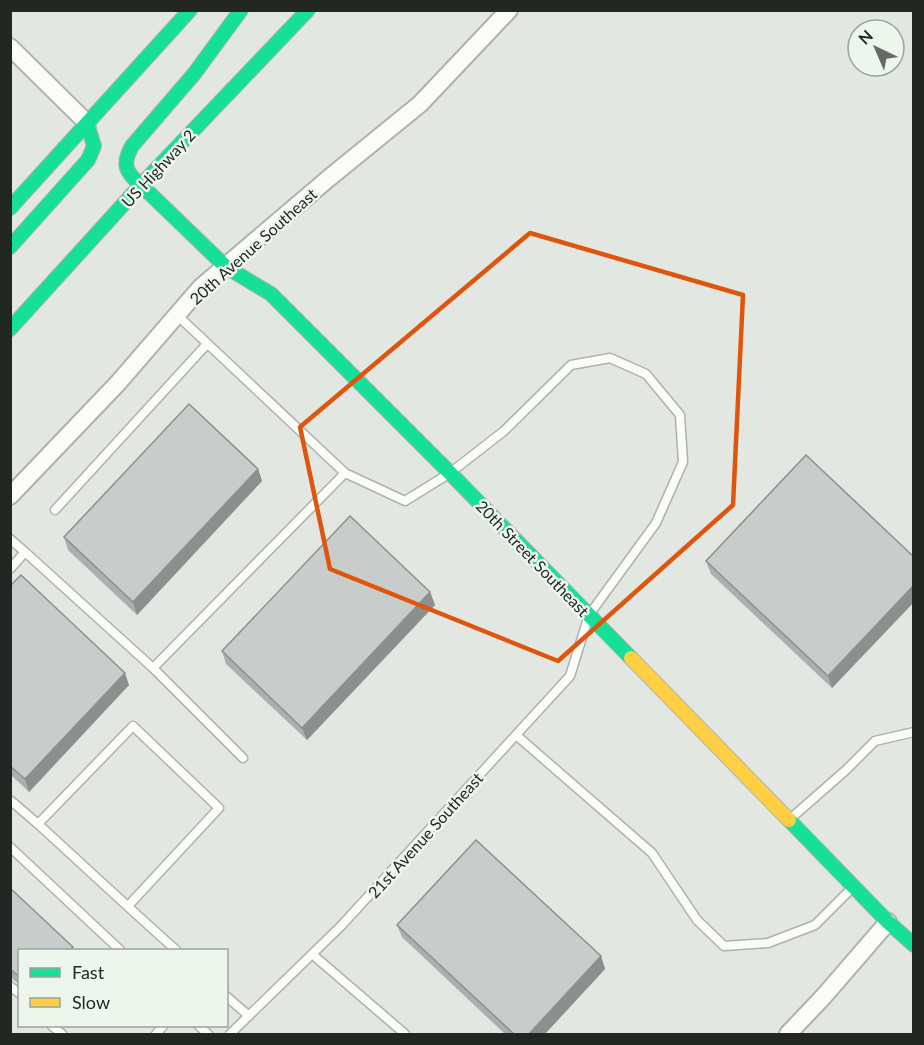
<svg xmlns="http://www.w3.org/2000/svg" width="924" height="1045" viewBox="0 0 924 1045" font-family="Lato,sans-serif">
<rect width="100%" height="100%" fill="#e2e7e1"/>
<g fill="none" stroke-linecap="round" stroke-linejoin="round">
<g stroke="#aeb2ad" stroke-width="11">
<path id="lane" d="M55 510 207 344
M10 539 25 552 10 569
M25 552 153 668 243 758
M153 668 345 473 177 315
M516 735 652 853 697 920 724 946 768 943 815 925 853 887
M10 800 38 824
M789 820 846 770 875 741 914 732
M10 847 120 950
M128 906 219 808 133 726 38 824C84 866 130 909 176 950
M312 954 405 1034
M10 986 20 994
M226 996 249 1016
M52 1026 62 1034
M199 1026 208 1034
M156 1034 163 1026
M230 1034 341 926 570 676 589 615 656 523 683 462 680 415 646 374 610 358 571 365 504 431 450 473 405 501 345 473"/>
</g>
<g stroke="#aeb2ad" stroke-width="20">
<path id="street" d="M10 47 87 123
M10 496 118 383 201 287 329 178 420 104 509 10
M788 1034 824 996 888 922"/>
</g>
<g stroke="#aeb2ad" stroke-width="16">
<path id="fast" d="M141 185 226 267 271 294 450 473 631 658
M141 185C125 172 122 164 132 146L194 74 241 10
M10 208 190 10
M10 247 88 160 94 146 87 123
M10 329 141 185 308 10
M789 820 888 922 914 945"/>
</g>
<g stroke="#aeb2ad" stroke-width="16">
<path id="slow" d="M631 658 789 820"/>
</g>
<use href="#lane" stroke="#fbfbfa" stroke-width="8"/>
<use href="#street" stroke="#fbfbfa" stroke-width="16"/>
<use href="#fast" stroke="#16e098" stroke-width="14"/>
<use href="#slow" stroke="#ffcf43" stroke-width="14"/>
</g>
<path fill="#acafaf" d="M258 469 262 481 137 615 68 550 64 537Z
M914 557V602L832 688 711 574 706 561Z
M10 586 129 685 29 792 10 774Z
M430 592 435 605 307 740 226 664 222 651Z
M10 888 73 947 74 951H20V985L10 977Z
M397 925 601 956 605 969 544 1035H506L402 937Z"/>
<path fill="#8c8f8e" d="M258 469 262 481 137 615 133 602Z
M914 585V602L832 688 828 676Z
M430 592 435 605 307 740 302 728Z
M125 673 129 685 29 792 25 779Z
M601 956 605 969 544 1035H528Z"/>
<path fill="#c8cccb" stroke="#8c8f8e" stroke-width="1.5" d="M189 404 258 469 133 602 64 537Z
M806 455 914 557V585L828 676 706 561Z
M350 516 430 592 302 728 222 651Z
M21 575 125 673 25 779 10 766V586Z
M476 840 601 956 528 1035H515L397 925Z
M10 888 73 947 70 951H20V977L10 969Z"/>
<path fill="none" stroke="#de560d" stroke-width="4.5" stroke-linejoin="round" d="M530 233 743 295 733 505 558 661 330 569 300 427Z"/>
<g text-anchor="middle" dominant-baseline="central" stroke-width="5" stroke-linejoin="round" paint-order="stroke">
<g font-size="16" fill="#232723" stroke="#edf6ec">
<text transform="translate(158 168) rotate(-47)">US Highway 2</text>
<text transform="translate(253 246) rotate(-42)">20th Avenue Southeast</text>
<text transform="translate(533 558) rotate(46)">20th Street Southeast</text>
<text transform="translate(425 835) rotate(-48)">21st Avenue Southeast</text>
</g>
</g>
<rect width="924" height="1045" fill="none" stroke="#232723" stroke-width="24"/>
<rect x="18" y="949" width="210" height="78" fill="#edf6ec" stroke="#9ca39c" stroke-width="1.5"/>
<rect x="30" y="968" width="30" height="9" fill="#16e098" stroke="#9ca39c" stroke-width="1.5"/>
<text x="72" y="979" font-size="18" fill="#232723">Fast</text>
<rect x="30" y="998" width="30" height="9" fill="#ffcf43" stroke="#9ca39c" stroke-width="1.5"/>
<text x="72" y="1009" font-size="18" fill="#232723">Slow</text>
<g transform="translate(876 48) rotate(316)"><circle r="28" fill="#edf6ec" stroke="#9ca39c" stroke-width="1.5"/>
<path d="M0-4.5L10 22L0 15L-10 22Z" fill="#666a66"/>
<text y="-9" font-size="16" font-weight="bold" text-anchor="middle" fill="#232723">N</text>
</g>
</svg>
